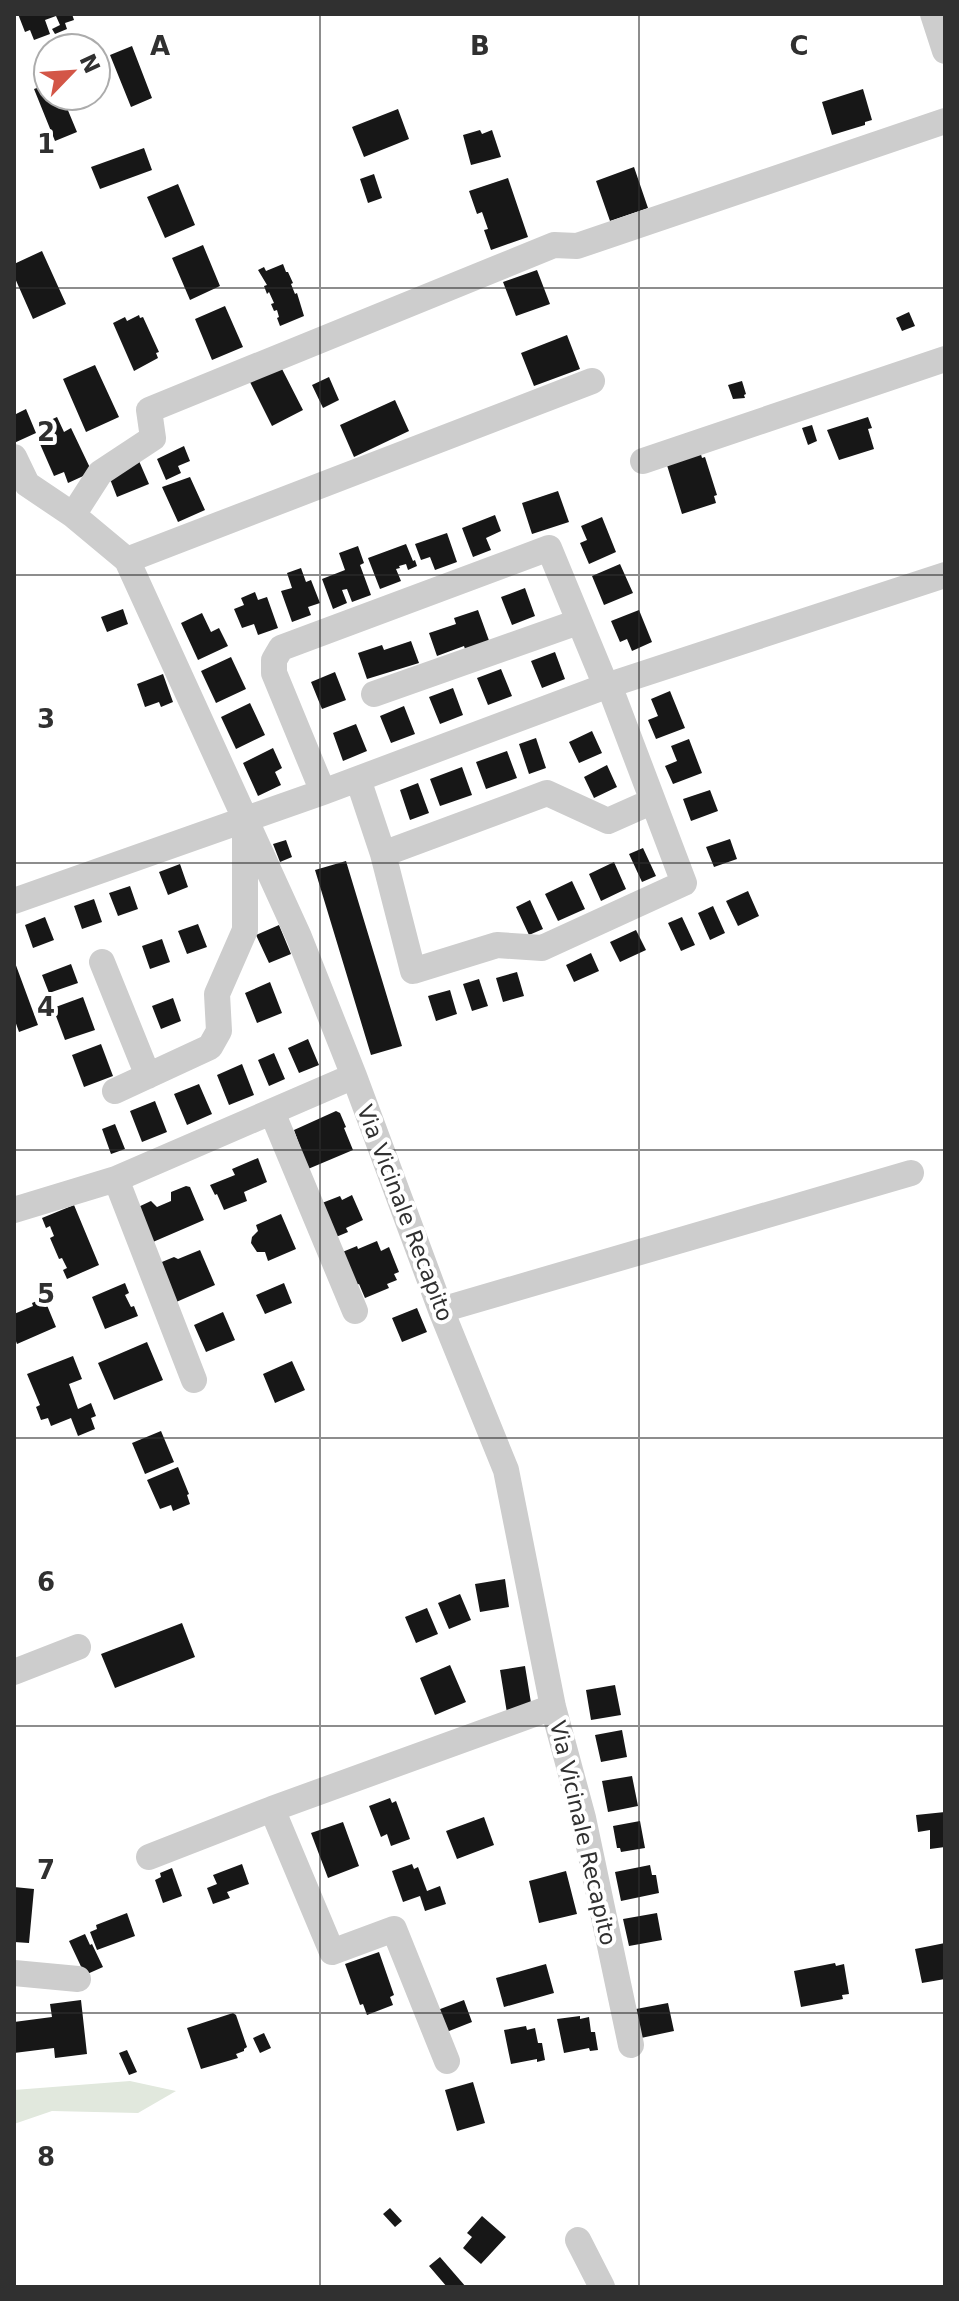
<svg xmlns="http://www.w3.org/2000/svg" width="959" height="2301" viewBox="0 0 959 2301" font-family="'DejaVu Sans',sans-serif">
<rect width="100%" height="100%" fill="#fff"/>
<path fill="#e1e8dd" d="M130 2081 176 2091 138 2113 52 2111 14 2124V2090Z"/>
<path fill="#171717" d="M18 14H72L74 20 65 23 67 29 55 34 52 29 60 25 56 16 45 20 50 34 34 40 30 30 25 32Z
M132 46 152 98 131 107 110 55Z
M48 84V96H62L77 132 55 141 34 89Z
M863 89 872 120 865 122V125L832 135 822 102Z
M398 109 409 139 364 157 352 127Z
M480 130 482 134 492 130 501 157 471 165 463 135Z
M144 148 152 170 100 189 91 167Z
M634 167 648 208 610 221 596 181Z
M374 174 382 198 368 203 360 179Z
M508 178 528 237 491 250 484 230 488 229 482 212 477 214 469 191Z
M178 184 195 225 165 238 147 197Z
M203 245 220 286 190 300 172 258Z
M42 251 66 304 33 319 14 276V264Z
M283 264 286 272H288L293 283 291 284 295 294 297 293 304 316 280 326 277 318 279 317 277 310 274 311 271 304 274 303 269 292 267 294 264 286 267 285 258 270 264 267 266 271Z
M537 270 550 304 516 316 503 282Z
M225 306 243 347 212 360 195 319Z
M909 312 915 326 902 331 896 318Z
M139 315 140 318 143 317 159 352 156 353 158 358 134 371 113 323 125 317 127 321Z
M567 335 580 369 534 386 521 353Z
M95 365 119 417 86 432 63 379Z
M281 367 303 410 272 426 250 382Z
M329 377 339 400 323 408 312 385Z
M742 381 746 394 744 395 745 398 733 399 728 385Z
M395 400 409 431 354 457 340 425Z
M26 409 36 433 14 443V415Z
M57 417 64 432 71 428 92 472 68 483 64 472 54 476 40 444 51 438 44 423Z
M868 417 872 428 868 429 874 449 839 460 827 430Z
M812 425 817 441 808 445 802 428Z
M184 446 190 461 178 466 181 473 166 480 157 459Z
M700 451 702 458 705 457 717 495 714 496 716 503 682 514 666 462Z
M139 461 149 484 117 497 108 474Z
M190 477 205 510 178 522 162 487Z
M558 491 569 522 532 534 522 503Z
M495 515 501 531 486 538 491 550 473 557 462 528Z
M602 517 616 552 589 564 580 543 587 540 581 526Z
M447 533 457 562 435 570 430 557 421 560 415 544Z
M406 544 413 561 415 560 417 566 408 570 406 564 399 566 400 568 396 569 401 581 380 589 368 558Z
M358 546 364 563 360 565 371 595 352 602 347 589 342 590 347 603 333 609 322 579 345 570 339 553Z
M620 564 633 593 604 605 592 576Z
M301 568 306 582 311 580 320 603 308 607 311 615 292 622 281 591 292 588 287 573Z
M525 588 535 616 512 625 501 597Z
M255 592 258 600 267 597 278 628 258 635 254 624 242 628 234 609 244 605 241 598Z
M123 609 128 624 107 632 101 617Z
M478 610 491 646 467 655 464 646 437 656 429 633 456 624 454 618Z
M639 610 652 642 632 651 627 639 620 642 611 621Z
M202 613 211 632 219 628 228 646 198 660 181 623Z
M411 641 419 663 367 679 358 653 382 645 384 650Z
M555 652 565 679 542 688 531 661Z
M231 657 246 689 216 703 201 671Z
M501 669 512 696 488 705 477 678Z
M335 672 346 700 322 709 311 682Z
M163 674 173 702 161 707 159 702 145 707 137 684Z
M453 688 463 715 440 724 429 697Z
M670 691 685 728 656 739 648 720 658 716 651 699Z
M250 703 265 735 236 749 221 717Z
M404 706 415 734 391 743 380 716Z
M356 724 367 751 343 761 333 733Z
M592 731 602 753 579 763 569 742Z
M536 738 546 768 529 774 519 744Z
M689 739 702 773 673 784 665 766 677 761 671 746Z
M273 748 282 768 275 772 281 785 258 796 243 763Z
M507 751 517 778 486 789 476 762Z
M607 765 617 787 594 798 584 777Z
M462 767 472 795 440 806 430 779Z
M418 783 429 813 410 820 400 790Z
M710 790 718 811 691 821 683 799Z
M730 839 737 859 714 867 706 847Z
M286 840 292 857 280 862 273 844Z
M643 848 656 876 642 882 629 854Z
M346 861 402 1046 371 1055 315 870Z
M614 862 626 889 601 901 589 874Z
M180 864 188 887 168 895 159 872Z
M572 881 585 909 558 921 545 894Z
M130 886 138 909 118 916 109 893Z
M748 891 759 916 738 926 726 901Z
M94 899 102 922 82 929 74 906Z
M530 900 543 929 529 935 516 907Z
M713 906 725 933 710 940 698 913Z
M45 917 54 940 33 948 25 925Z
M682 917 695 945 681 951 668 923Z
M198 924 207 947 187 954 178 931Z
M279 925 291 954 269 963 256 935Z
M636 930 646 950 620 962 610 942Z
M162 939 170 962 150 969 142 946Z
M591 953 599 971 574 982 566 965Z
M14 960 38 1025 19 1032 14 1018Z
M71 964 78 983 49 993 42 975Z
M517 972 524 996 503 1002 496 978Z
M479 979 488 1006 472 1011 463 984Z
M270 982 282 1013 257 1023 245 993Z
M450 990 457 1014 436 1021 428 996Z
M83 997 95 1030 65 1040 53 1008Z
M173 998 181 1021 161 1029 152 1006Z
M308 1039 319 1065 299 1073 288 1048Z
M101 1044 113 1076 84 1087 72 1055Z
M274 1053 285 1079 269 1086 258 1060Z
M242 1064 254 1095 229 1105 217 1075Z
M199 1084 212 1114 187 1125 174 1094Z
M155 1101 167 1132 142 1142 130 1111Z
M336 1111 340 1113 346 1127 344 1128 353 1150 308 1169 294 1130Z
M115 1124 125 1149 111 1154 102 1129Z
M258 1158 267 1182 244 1192 247 1201 224 1210 217 1194 215 1195 210 1185 235 1175 232 1169Z
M186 1186 190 1187 204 1220 146 1245 136 1208 151 1201 157 1207 171 1201V1192Z
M352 1195 363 1220 346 1228 348 1232 336 1237 322 1203 340 1196 342 1200Z
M74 1205 99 1265 67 1279 63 1270 67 1268 62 1258 59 1259 50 1238 54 1236 50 1226 46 1228 42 1218Z
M281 1214 296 1249 268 1261 265 1252H257L251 1243 252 1237 258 1231 256 1225Z
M377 1241 381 1251 389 1247 399 1272 394 1274 397 1280 387 1284 389 1288 365 1298 359 1284 354 1286 340 1253 357 1246 358 1249Z
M200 1250 215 1285 174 1303 157 1264 174 1257 178 1259Z
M125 1283 129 1293 125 1295 131 1307 134 1306 138 1316 105 1329 92 1297Z
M284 1283 292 1303 265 1314 256 1295Z
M44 1298 56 1327 17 1344 14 1336V1314L33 1306 32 1303Z
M417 1308 427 1332 402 1342 392 1318Z
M223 1312 235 1340 206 1352 194 1325Z
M147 1342 163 1380 114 1400 98 1363Z
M73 1356 82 1379 69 1384 78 1409 91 1403 96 1416 91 1418 95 1429 78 1436 71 1418 51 1426 48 1418 41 1420 36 1407 40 1405 27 1374Z
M292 1361 305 1390 275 1403 263 1374Z
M161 1431 174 1462 145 1474 132 1443Z
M178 1467 189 1494 187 1495 190 1504 173 1511 171 1505 160 1509 147 1480Z
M505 1579 509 1607 480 1612 475 1584Z
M460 1594 471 1620 449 1629 438 1603Z
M427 1608 438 1634 416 1643 405 1617Z
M182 1623 195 1657 115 1688 101 1654Z
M450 1665 466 1702 435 1715 420 1678Z
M525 1666 532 1709 507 1713 500 1670Z
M615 1685 621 1715 591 1720 586 1690Z
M622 1730 627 1757 601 1762 595 1735Z
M632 1776 638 1806 608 1812 602 1781Z
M390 1798 392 1803 396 1801 410 1839 391 1846 387 1834 381 1837 369 1806Z
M945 1812V1847L930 1849V1830L918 1832 916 1815Z
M484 1817 494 1845 457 1859 446 1831Z
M640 1821 645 1848 621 1852 620 1848H617L613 1826Z
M343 1822 359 1866 328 1878 311 1833Z
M242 1864 249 1884 227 1892 230 1898 213 1904 207 1888 217 1884 213 1875Z
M412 1864 414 1869 418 1867 427 1891 440 1886 446 1904 425 1911 420 1896 403 1902 392 1871Z
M650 1865 652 1875H656L659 1893 621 1901 615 1872Z
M172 1868 182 1896 163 1903 155 1880 161 1877 160 1873Z
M566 1871 577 1914 539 1923 529 1881Z
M14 1887 34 1889 29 1943 14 1942Z
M127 1913 135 1936 97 1950 90 1932 97 1929 96 1925Z
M657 1913 662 1940 629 1946 623 1919Z
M85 1934 90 1945 92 1944 103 1967 85 1975 69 1941Z
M945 1943V1979L922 1983 915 1949Z
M379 1952 394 1995 390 1997 393 2005 367 2015 363 2004 360 2005 345 1964Z
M835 1963 836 1966 844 1964 849 1994 842 1995 843 1999 801 2007 794 1971Z
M546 1964 554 1993 504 2007 496 1978Z
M81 2000 87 2054 55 2058 54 2048 14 2053V2022L52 2017 50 2004Z
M464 2000 472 2022 444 2033 435 2011Z
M668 2003 674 2031 641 2038 636 2009Z
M233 2013 236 2015 247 2047 244 2049V2051L236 2054 238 2058 201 2069 187 2028Z
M580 2016V2019L589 2017 591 2032H595L598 2050 590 2051 589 2048 564 2053 557 2019Z
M526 2026 527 2030 535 2028 538 2043H542L545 2060 537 2062V2059L511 2064 504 2030Z
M264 2033 271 2048 260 2053 253 2038Z
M127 2050 137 2072 129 2075 119 2053Z
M473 2082 485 2123 457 2131 445 2090Z
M390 2208 402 2221 395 2227 383 2214Z
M482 2216 506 2237 481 2264 463 2248 472 2237 467 2233Z
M440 2257 466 2287H447L429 2266Z"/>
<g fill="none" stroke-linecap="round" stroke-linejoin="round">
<path stroke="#cdcdcd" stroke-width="26" d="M933 14 945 51
M14 457 27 484 73 515 127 560 299 937 354 1076 441 1310 506 1470 553 1707 583 1818 631 2045
M643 461 945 359
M73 515 100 473 153 438 149 410 554 245 577 246 945 121
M127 560 592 381
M374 694 578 622
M358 779 383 854 413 971 497 945 542 948 684 883 609 685
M323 792 274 673V660L281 648 549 548 606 686
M383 854 547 793 608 821 653 801
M14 901 323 792 606 686 945 575
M102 962 148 1076
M115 1091 210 1047 219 1031 217 994 245 930V826
M272 1112 355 1311
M116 1179 194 1380
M14 1210 116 1179 354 1076
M441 1310 911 1173
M14 1672 78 1647
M272 1809 332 1952 394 1929 447 2061
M149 1857 272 1809 553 1707
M14 1973 78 1979
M578 2240 602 2287"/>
</g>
<path fill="none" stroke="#303030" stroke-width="2" stroke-opacity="0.55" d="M320 14V2287M639 14V2287M14 288H945M14 575H945M14 863H945M14 1150H945M14 1438H945M14 1726H945M14 2013H945"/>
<g text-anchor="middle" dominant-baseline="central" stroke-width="8" stroke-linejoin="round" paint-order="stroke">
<g font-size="22" fill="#303030" stroke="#fff">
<text transform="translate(405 1213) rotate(69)">Via Vicinale Recapito</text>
<text transform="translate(583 1833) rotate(77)">Via Vicinale Recapito</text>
</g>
</g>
<g font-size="26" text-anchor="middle" font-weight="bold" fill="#303030" stroke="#fff" stroke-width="8" stroke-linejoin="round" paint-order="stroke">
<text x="160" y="55">A</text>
<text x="480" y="55">B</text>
<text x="799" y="55">C</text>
<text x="46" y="153">1</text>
<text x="46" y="441">2</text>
<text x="46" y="728">3</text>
<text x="46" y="1016">4</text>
<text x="46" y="1303">5</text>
<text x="46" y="1591">6</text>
<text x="46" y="1879">7</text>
<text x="46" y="2166">8</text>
</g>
<rect width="959" height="2301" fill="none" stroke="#303030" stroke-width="32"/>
<g transform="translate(72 72) rotate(65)"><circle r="38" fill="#ffffff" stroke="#acacac" stroke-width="2"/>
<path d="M0-6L14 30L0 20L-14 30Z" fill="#d35647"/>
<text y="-12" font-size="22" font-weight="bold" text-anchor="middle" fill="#303030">N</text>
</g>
</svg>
